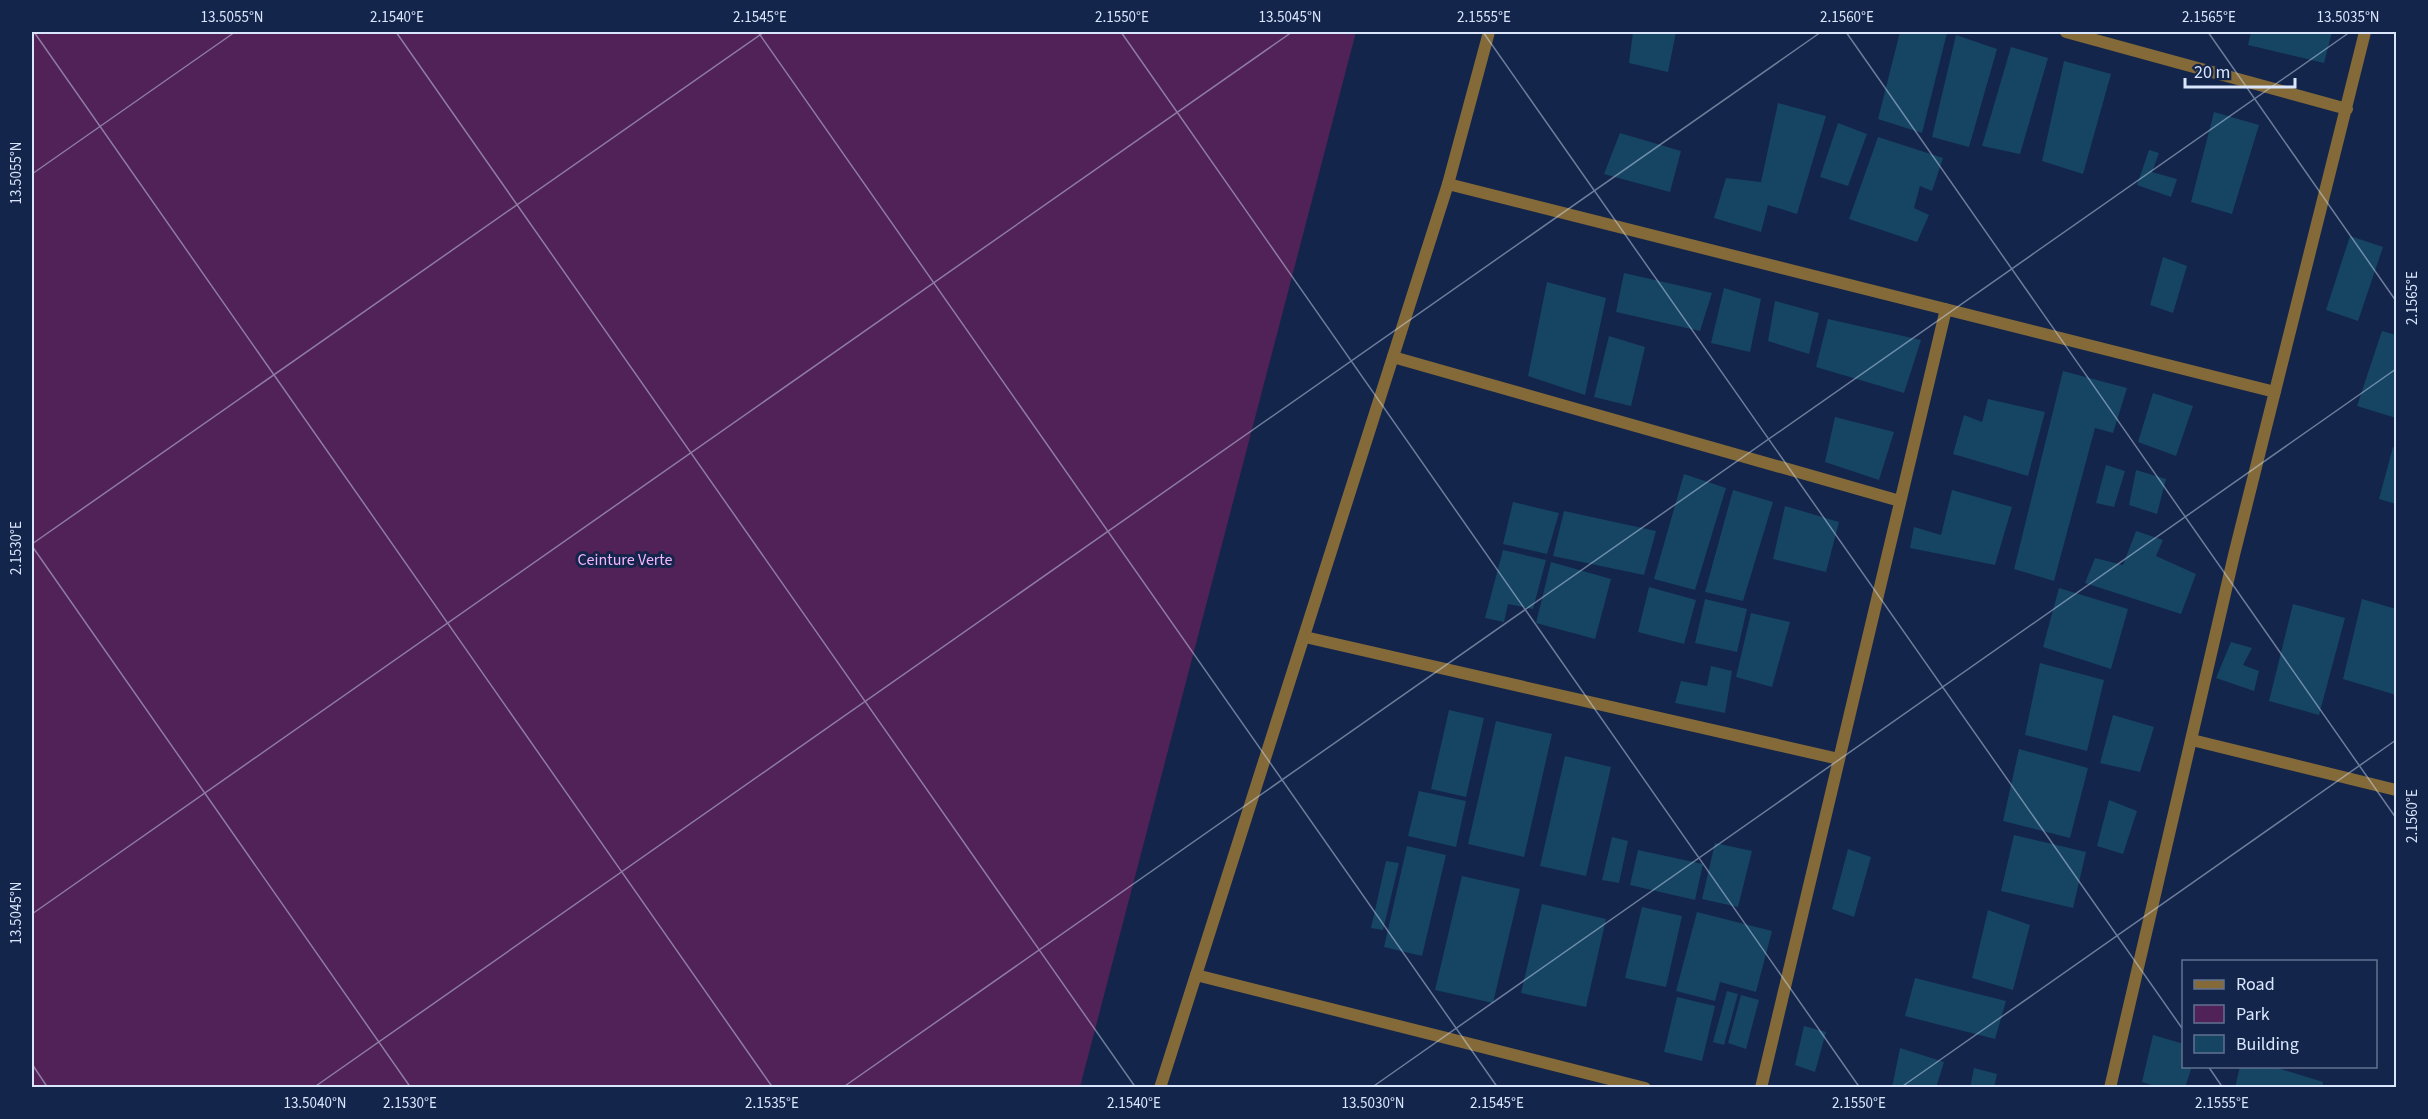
<svg xmlns="http://www.w3.org/2000/svg" width="2428" height="1119" viewBox="0 0 2428 1119" font-family="'Source Sans 3',sans-serif">
<rect width="100%" height="100%" fill="#13254a"/>
<path fill="#502257" d="M32 32H1356L1080 1087H32Z"/>
<path fill="#164463" d="M1633 32H1676L1668 72 1629 63Z
M1900 32 1947 33 1922 133 1878 119Z
M2251 32H2332L2324 63 2248 45Z
M1956 35 1997 49 1969 147 1932 137Z
M2011 47 2048 58 2020 154 1982 146Z
M2064 61 2111 74 2083 174 2042 161Z
M1778 103 1826 116 1797 214 1768 205 1761 232 1714 218 1726 178 1761 182Z
M2214 112 2259 125 2232 214 2191 202Z
M1838 123 1867 134 1848 186 1820 177Z
M1620 133 1681 151 1670 192 1604 174Z
M1878 137 1943 158 1932 191 1920 186 1914 208 1929 215 1917 242 1849 219Z
M2149 150 2159 153 2152 172 2177 179 2171 197 2137 185Z
M2350 236 2383 247 2358 321 2326 310Z
M2163 257 2187 266 2173 313 2150 305Z
M1624 273 1712 293 1700 331 1616 312Z
M1547 282 1606 298 1585 395 1528 376Z
M1724 288 1761 299 1750 352 1711 343Z
M1775 301 1819 313 1809 354 1768 341Z
M1828 319 1921 340 1904 393 1816 367Z
M2382 331 2396 335V418L2357 406Z
M1609 336 1645 347 1631 406 1594 397Z
M2063 371 2127 388 2113 433 2095 428 2054 581 2014 569Z
M2153 393 2193 406 2176 456 2138 442Z
M1988 399 2045 412 2028 476 1953 454 1964 415 1982 422Z
M1835 417 1894 432 1879 480 1825 462Z
M2393 447 2396 448V504L2379 499Z
M2106 465 2125 471 2114 507 2096 503Z
M2136 470 2166 479 2157 514 2129 505Z
M1684 474 1726 488 1695 590 1654 579Z
M1733 490 1773 502 1743 601 1705 592Z
M1952 490 2012 507 1995 565 1910 548 1914 527 1941 535Z
M1513 502 1559 513 1547 554 1503 544Z
M1785 506 1839 522 1826 572 1773 559Z
M1564 511 1656 531 1644 575 1553 556Z
M2136 531 2163 540 2156 556 2196 574 2181 614 2085 583 2095 558 2123 565Z
M1503 550 1546 560 1533 609 1508 604 1504 622 1485 618Z
M1551 562 1611 579 1595 639 1536 623Z
M1649 587 1696 600 1684 644 1638 632Z
M2059 588 2128 609 2111 669 2043 647Z
M1705 599 1747 609 1737 652 1695 643Z
M2362 599 2396 609V695L2343 679Z
M2293 604 2345 618 2319 715 2269 701Z
M1751 613 1790 622 1772 687 1736 677Z
M2231 642 2252 648 2243 665 2259 671 2254 691 2216 678Z
M2040 663 2104 680 2087 751 2025 735Z
M1711 666 1732 671 1725 713 1675 703 1681 681 1707 686Z
M1449 710 1484 718 1466 797 1431 789Z
M2113 715 2154 727 2140 772 2100 763Z
M1496 721 1552 734 1524 857 1468 844Z
M2019 749 2088 768 2070 838 2003 821Z
M1565 756 1611 767 1586 876 1540 866Z
M1419 791 1466 801 1456 847 1408 836Z
M2109 800 2137 811 2123 854 2097 846Z
M2014 835 2086 852 2073 908 2001 891Z
M1612 837 1628 841 1619 883 1602 880Z
M1715 843 1752 851 1738 907 1702 899Z
M1407 846 1446 855 1422 956 1384 947Z
M1848 849 1871 857 1854 917 1832 909Z
M1638 850 1703 864 1695 900 1630 885Z
M1386 861 1399 863 1383 930 1371 928Z
M1462 876 1520 889 1493 1003 1435 990Z
M1542 904 1606 919 1586 1007 1521 993Z
M1642 907 1682 916 1666 987 1625 978Z
M1988 910 2030 925 2013 990 1972 978Z
M1697 912 1772 931 1756 992 1720 982 1715 1001 1676 991Z
M1915 978 2006 1001 1995 1039 1905 1016Z
M1727 991 1738 994 1724 1045 1713 1042Z
M1741 995 1759 1000 1746 1049 1728 1043Z
M1677 997 1715 1006 1702 1061 1664 1052Z
M1804 1026 1826 1032 1815 1072 1795 1065Z
M2153 1035 2184 1044V1066H2192L2185 1088H2161L2142 1082Z
M1900 1048 1944 1062 1936 1088H1892Z
M2240 1066H2271L2323 1082 2322 1088H2235Z
M1974 1068 1997 1074 1994 1088H1970Z"/>
<g fill="none" stroke-linecap="round" stroke-linejoin="round">
<path stroke="#846a38" stroke-width="12" d="M2066 32 2347 109
M1448 184 2275 392
M1393 357 1900 501
M1305 637 1839 759
M2192 740 2396 790
M1196 975 1645 1088
M1761 1088 1946 309
M2110 1088 2234 555 2365 32"/>
<path stroke="#846a38" stroke-width="12" d="M1160 1088 1448 184 1489 32"/>
</g>
<path fill="none" stroke="#d9e6fe" stroke-width="1.5" stroke-opacity="0.45" d="M34 32 773 1088M396 32 1136 1088M758 32 1498 1088M1121 32 1860 1088M1483 32 2184 1031M1846 32 2396 818M2208 32 2396 301M32 174 235 32M32 544 764 32M32 546 411 1088M32 914 1292 32M32 1064 48 1088M2208 1066 2223 1088M313 1088 1821 32M842 1088 2350 32M1371 1088 2396 369M1900 1088 2396 740"/>
<g text-anchor="middle" dominant-baseline="central" stroke-width="6" stroke-linejoin="round" paint-order="stroke">
<g font-size="16" fill="#f6b6ff" stroke="#13254a">
<text x="625" y="560">Ceinture Verte</text>
</g>
</g>
<rect width="2428" height="1119" fill="none" stroke="#13254a" stroke-width="66"/>
<rect x="2182" y="960" width="195" height="108" fill="#13254a" stroke="#627292" stroke-width="1.5"/>
<rect x="2194" y="980" width="30" height="9" fill="#846a38" stroke="#627292" stroke-width="1.5"/>
<text x="2236" y="990" font-size="18" fill="#d9e6fe">Road</text>
<rect x="2194" y="1005" width="30" height="18" fill="#502257" stroke="#627292" stroke-width="1.5"/>
<text x="2236" y="1020" font-size="18" fill="#d9e6fe">Park</text>
<rect x="2194" y="1035" width="30" height="18" fill="#164463" stroke="#627292" stroke-width="1.5"/>
<text x="2236" y="1050" font-size="18" fill="#d9e6fe">Building</text>
<path d="M2185 78v9h110v-9" fill="none" stroke="#d9e6fe" stroke-width="3"/>
<text x="2194" y="78" font-size="18" fill="#d9e6fe" stroke="#13254a" stroke-width="4.5" paint-order="stroke">20 m</text>
<rect x="33" y="33" width="2362" height="1053" fill="none" stroke="#d9e6fe" stroke-width="2"/>
<g font-size="15" text-anchor="middle" fill="#d9e6fe">
<text x="232" y="22">13.5055°N</text>
<text x="397" y="22">2.1540°E</text>
<text x="760" y="22">2.1545°E</text>
<text x="1122" y="22">2.1550°E</text>
<text x="1290" y="22">13.5045°N</text>
<text x="1484" y="22">2.1555°E</text>
<text x="1847" y="22">2.1560°E</text>
<text x="2209" y="22">2.1565°E</text>
<text x="2348" y="22">13.5035°N</text>
<text transform="translate(16 173) rotate(-90)" y="5">13.5055°N</text>
<text transform="translate(2412 298) rotate(-90)" y="5">2.1565°E</text>
<text transform="translate(16 548) rotate(-90)" y="5">2.1530°E</text>
<text transform="translate(2412 816) rotate(-90)" y="5">2.1560°E</text>
<text transform="translate(16 913) rotate(-90)" y="5">13.5045°N</text>
<text x="315" y="1108">13.5040°N</text>
<text x="410" y="1108">2.1530°E</text>
<text x="772" y="1108">2.1535°E</text>
<text x="1134" y="1108">2.1540°E</text>
<text x="1373" y="1108">13.5030°N</text>
<text x="1497" y="1108">2.1545°E</text>
<text x="1859" y="1108">2.1550°E</text>
<text x="2222" y="1108">2.1555°E</text>
</g>
</svg>
